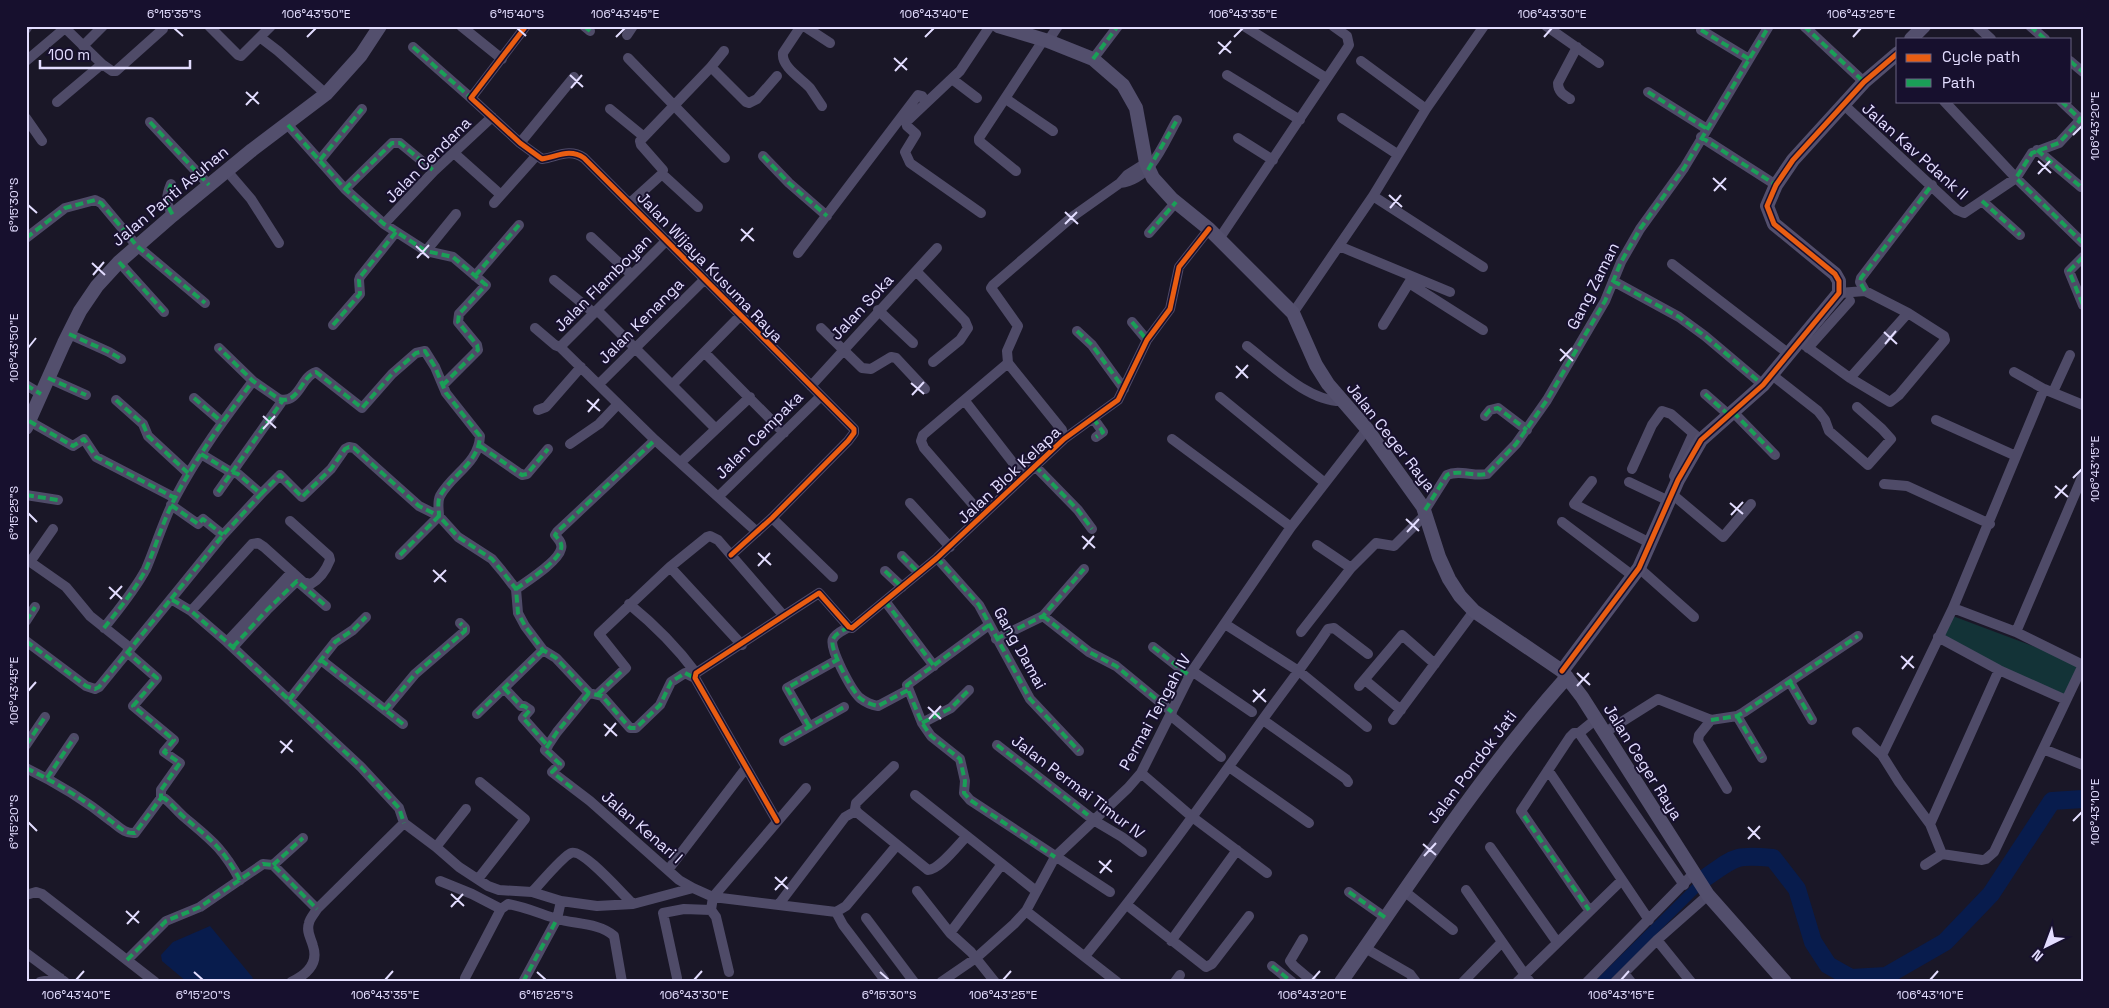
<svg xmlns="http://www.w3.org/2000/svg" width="2109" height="1008" viewBox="0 0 2109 1008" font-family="'Space Grotesk',sans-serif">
<rect width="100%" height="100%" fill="#1a1727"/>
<path fill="#133337" d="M1950 615 2083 665 2066 700 1938 637Z"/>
<path fill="#081c4d" d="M210 926 253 978 250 982H187L162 961 161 955 173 942Z"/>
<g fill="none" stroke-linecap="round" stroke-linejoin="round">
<path stroke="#081c4d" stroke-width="10" d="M1601 982 1705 879"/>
<path stroke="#081c4d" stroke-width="18" d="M1705 878C1735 857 1735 854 1773 858L1797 889 1813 942 1828 965 1851 978 1886 976 1945 942 1991 894 2052 801 2083 799"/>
<path stroke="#4f4b68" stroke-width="10" d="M63 26 102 64 112 71H116L163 29
M209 26 238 55 241 56 271 26
M461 26 502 59
M526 26 471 98 520 143 542 159C557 157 569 148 584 158L854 429V433L848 441 772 518 731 555
M584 26 590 31
M801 26 783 53C781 67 802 79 810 88 814 94 818 100 822 106
M804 26 830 43
M1244 26 1326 78
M1546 26 1599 63
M1804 26 1864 82
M1977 26 1991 39
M2030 26 2045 39
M26 29 28 26
M1701 30 1749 59
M627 35 633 26
M261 38 278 51 326 94
M1048 41 1058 26
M83 46 103 26
M413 47 471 98
M628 58 725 158
M1093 59 1118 26
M26 61 65 28
M1361 61 1426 109
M2070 61 2083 72
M711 67 724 51
M1227 75 1300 120
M952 79 977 98
M1648 92 1707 129
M1006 99 1053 131
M1570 99C1564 95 1558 92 1558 83L1577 47
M1944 101 2016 178 2083 243
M2061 101 2081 120
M57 102 102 64
M1843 104 1957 210 1964 213 2016 178 2032 153 2059 143 2083 117
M610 109 643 136
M26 118 42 141
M1342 118 1397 154
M150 122 209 185
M288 125 345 189 384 224 426 251 453 257 486 285 459 314 458 322 477 345 478 350 443 385
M1701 137 1776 185
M1238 138 1273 160
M520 143 574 77
M2037 150 2081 187
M454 153 501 195
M763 156 789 183 827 216
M320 160 362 109
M227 171 251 199 279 243
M1016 171 979 141V138L1044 39
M662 174 698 207
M1120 183C1152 179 1163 144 1177 120
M171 184C166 196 165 203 173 215
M345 189 392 143H400L434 171
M1373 196 1483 267
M1982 201 2020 235
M494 203 536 156
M630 203 662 174 663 170 641 145 640 141 711 67 746 102 749 103 757 99 777 76
M981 213 910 163 905 152 916 134 907 126 906 122 960 71 990 26
M384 224 434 171 492 117
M1149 233 1176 202
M591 237 632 275
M26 238 65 208 95 200 101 203 137 246 205 303
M1219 239 1346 50 1349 45 1347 36 1333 26
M1339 246 1450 292
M426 251 456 214
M798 253 918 95 922 96 926 103
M2083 257 2069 271 2083 305
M119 262 164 312
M1672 264 1789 354
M916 271 965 321 968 328 960 340 933 362
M475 276 519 225
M554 280 594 313
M1613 281 1679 317 1705 336 1763 385
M1409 283 1483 330
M1865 291 1860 282 1861 278 1932 185
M597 310 716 429
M878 310 913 343
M1293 313 1373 196 1426 109 1484 26
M1132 322 1147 340
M333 325 360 294 359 280 360 277 396 232
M1383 325 1412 278
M535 328 555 345 560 347 655 440 757 532
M821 328 862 368 871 369 891 357 896 358 925 389
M1077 331 1092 345 1124 389
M69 334 109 352 121 359
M1799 341 1850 378 1890 402 1899 395 1945 340 1944 336 1908 313 1865 291 1839 293
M1247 346C1273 366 1310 403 1343 401
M560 347 667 240
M1808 348 1850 301
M705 353 784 433
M2014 372 2044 389 2083 405
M1772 375 1818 411 1825 420 1829 431 1868 465 1891 439 1882 429 1857 407
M48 378 86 395
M1850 378 1908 313
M599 384 705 279
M673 384 740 316
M26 385 41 394
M811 386 937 248
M2053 392 2070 355
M1705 394 1729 415
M1220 397 1325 483
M194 398 222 422
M116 400 143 424 148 436 188 473
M965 401 1014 464 1022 467 1033 459
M538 410 546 407 581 367
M1733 412 1775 455
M1485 416 1490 410 1498 408 1527 430
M1093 418 1103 432 1096 437
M1936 420 2016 456
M29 421 73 446 84 439 96 457 175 498
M1172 439 1291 527
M1054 442 1062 434V430L1008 363 1007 351 1018 326 991 288 993 285 1072 217 1120 183 1127 175 1146 163
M570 444 599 424 618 404
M480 446 522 475 527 474 548 449
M201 454 229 471 238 474 261 494 280 475 302 497 331 469 345 449 349 447 354 448 419 506 439 516C439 510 437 502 440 496 452 474 479 463 480 436L446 393 435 367 425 351 416 353 392 374 362 408 316 372C301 376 299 405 279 399L253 381 219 348
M681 462 750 397
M1035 466 1078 510 1092 529
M1632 469 1652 425 1662 411 1671 414 1701 440
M1674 476 1693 434
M1592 481 1574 504 1650 543
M1629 482 1669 501
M1884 484 1907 486 1990 524
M218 492 283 400
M1672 494 1723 537 1751 504
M26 495 58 500
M719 496 821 396
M910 503 950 547
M171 505 198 524 203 519 223 535
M976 508 924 448 921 441 923 435 1008 363
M1425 510 1447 475C1459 469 1474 477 1487 474L1516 444 1547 400 1605 301 1621 262 1640 229 1684 168 1769 26
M772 518 833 577
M1562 522 1633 576
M1317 545 1351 568
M400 555 439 516 458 537 492 559 502 571 516 589 518 613 525 626 543 650 556 658 589 693 602 696 630 728H636L660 705 671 682 685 673 695 678
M902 556 919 573
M937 558 979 605 1030 699 1079 751
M26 559 66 587 90 616 130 648
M30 562 53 529
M670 567 742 645
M1639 568 1694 617
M885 571 902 587
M516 589C527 581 558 562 561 549 563 543 558 539 555 535L557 532 655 440
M171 599 223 535 261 494
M885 601 934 666
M629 604C656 626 676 646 696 673
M1953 608 2044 389
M191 611 252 544 258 543 264 547 303 582 311 584C320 579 326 570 330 560L329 556 290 521
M1043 616 1089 652 1116 666 1172 712
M26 621 35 607
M1225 624 1300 672 1367 727
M989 625 907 685 922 723 931 736 960 759 965 781 964 793 970 800 1110 892
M849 627C844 630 836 633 833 639 828 647 852 691 860 698 865 702 872 705 878 706L908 690
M104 628C119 609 135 590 146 569 156 546 163 521 175 498 197 456 225 418 253 381
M1301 632 1351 568 1376 543 1394 546 1426 514
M2016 632 2083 475
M1938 637 1999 670 2066 700
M996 639 1043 616 1084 569
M26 641 86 686 95 689 99 687 171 599 191 611 227 642 361 767 399 808 404 823
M227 642 292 572
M233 647 267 610 297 581 326 606
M1153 647 1190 676
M321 660 403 724
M1192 671 1252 712
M1365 680 1401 710
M1790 682 1812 720
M1359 686 1402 635 1435 664
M504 688 521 706H524L530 710 523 718 548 746
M589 693 557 732 545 750 560 764 552 772 590 801 679 880 693 888
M598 694 626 668 599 634 670 567 707 537 710 536 718 540 783 615
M289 700 335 642 353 630 366 617
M385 710 415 674 465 631V628L460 623
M477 714 543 650
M1170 715 1221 757
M1737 716 1762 758
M1263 720 1346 779 1348 782
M1393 720 1474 611
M1711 720 1737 716 1744 712 1858 636
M1711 720 1699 735 1698 741 1727 789
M922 723 951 708 969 690
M809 726 787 688 837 660
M1857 732 1882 755 1953 608 2016 632 2083 665
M1579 733 1684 885
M1604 733 1658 699 1711 720
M784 741 844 707
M26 745 45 717
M997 745 1095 821 1122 837 1142 852
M2043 749 2083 765
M1882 755 1899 782 1930 824
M894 766 856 803 855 809 858 813 928 870C939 870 958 845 966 837
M1229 767 1309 823
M26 768C57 783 85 800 111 821 119 827 125 834 135 833L161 798V790L180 763 164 752 174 740 133 706 157 678 127 652
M1548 770 1649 920
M1141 773 1191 816 1267 873
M47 778 74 738
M915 795 1036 891
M161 798H164C171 803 177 811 184 817 211 840 222 847 240 880
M777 821 695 678 696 673 819 593 849 627 852 628 937 558 1064 439 1118 400 1147 340 1170 309 1179 267 1209 229
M404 823 436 847 459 867 488 886 499 890 532 892 561 901 597 906 633 904 693 888 713 897 836 912 846 906 897 845
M436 847 466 809
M1490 847 1557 942
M1942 854 1982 860 1986 859 1994 852 2083 665
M273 865 303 838
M1925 865 1942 854 1930 824 1999 670
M668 870 746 768
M478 879 525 819 480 782
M440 881 472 894 501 909
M1466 890 1530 982
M917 891 950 933 971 952 995 982
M1404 891 1453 930
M532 892C540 884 562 857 571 853 583 848 623 895 633 904
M1349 892 1386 918
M26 895 36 892 42 894 155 982
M779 904 845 817 852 813H858
M1127 905 1206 967 1212 964 1249 916
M1589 910 1521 811 1570 737 1574 733H1579L1595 720
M1026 911 1117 982
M836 912 843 925 884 979
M866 918 914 982
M950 933 1002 864
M1303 939 1290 961 1294 966 1313 982
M1657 940 1691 982
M1171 941 1237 850
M1365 948 1410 974 1416 982
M26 953 65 982
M1085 956C1147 881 1204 801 1261 722 1283 691 1307 661 1328 629L1334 628 1368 654
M127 960 166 921 200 907 263 864 273 865 317 909
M1272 966 1292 982
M729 972 716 917 711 910 713 897 806 788
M1624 973 1631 982
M465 978 501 909 508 904C525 907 541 914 557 919 575 924 600 923 614 936L622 982
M677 978 663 913 684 909 711 910
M40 982 60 978
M291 982C306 975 319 964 313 946 311 938 306 932 309 923 310 918 315 913 317 909L404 823
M523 982 557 919 561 901
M941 982 976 958 1014 924 1026 911 1055 857 1128 788 1141 773 1192 671 1291 527 1367 429
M1175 982 1180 975
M1463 982 1502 942
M1517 982 1622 880
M1587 982 1693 874
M1615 982 1657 940 1708 895"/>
<path stroke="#534f6d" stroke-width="14" d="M998 26 1048 41 1093 59 1123 85 1136 108 1146 163 1153 178 1172 199 1209 229 1293 313 1316 365 1328 384 1367 429 1423 507 1439 557 1449 579 1460 596 1474 611 1562 671 1582 697 1708 895 1785 982
M1911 39 1924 26
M26 428 64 343 80 311 97 286 119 262 173 215 252 150 326 94 361 55 380 26
M1562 671 1639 568 1678 480 1701 440 1763 385 1839 293V281L1835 274 1774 224 1767 206 1776 185 1793 160 1864 82 1898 53
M1341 982C1414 878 1483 771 1567 677"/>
<path stroke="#1a9f57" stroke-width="4" stroke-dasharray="8 4" stroke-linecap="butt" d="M584 26 590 31
M1804 26 1864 82
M2030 26 2045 39
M1701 30 1749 59
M413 47 471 98
M1093 59 1118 26
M2070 61 2083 72
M1648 92 1707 129
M2061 101 2081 120
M2083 117 2059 143 2032 153 2016 178 2083 243
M150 122 209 185
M288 125 345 189 384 224 426 251 453 257 486 285 459 314 458 322 477 345 478 350 443 385
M1701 137 1776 185
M2037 150 2081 187
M763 156 789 183 827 216
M320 160 362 109
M1148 170 1177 120
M171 184C166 196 165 203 173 215
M345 189 392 143H400L434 171
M1982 201 2020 235
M1149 233 1176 202
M26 238 65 208 95 200 101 203 137 246 205 303
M2083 257 2069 271 2083 305
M119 262 164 312
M475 276 519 225
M1613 281 1679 317 1705 336 1763 385
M1865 291 1860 282 1861 278 1932 185
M1132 322 1147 340
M333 325 360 294 359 280 360 277 396 232
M1077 331 1092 345 1124 389
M69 334 109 352 121 359
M48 378 86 395
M26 385 41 394
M1705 394 1729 415
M194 398 222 422
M116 400 143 424 148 436 188 473
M1733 412 1775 455
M1485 416 1490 410 1498 408 1527 430
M1093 418 1103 432 1096 437
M29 421 73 446 84 439 96 457 175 498
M480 446 522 475 527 474 548 449
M201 454 229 471 238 474 261 494 280 475 302 497 331 469 345 449 349 447 354 448 419 506 439 516C439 510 437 502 440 496 452 474 479 463 480 436L446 393 435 367 425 351 416 353 392 374 362 408 316 372C301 376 299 405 279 399L253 381 219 348
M1035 466 1078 510 1092 529
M218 492 283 400
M26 495 58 500
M171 505 198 524 203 519 223 535
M1425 510 1447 475C1459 469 1474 477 1487 474L1516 444 1547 400 1605 301 1621 262 1640 229 1684 168 1769 26
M400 555 439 516 458 537 492 559 502 571 516 589 518 613 525 626 543 650 556 658 589 693 602 696 630 728H636L660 705 671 682 685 673 695 678
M902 556 919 573
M937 558 979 605 1030 699 1079 751
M885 571 902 587
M516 589C527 581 558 562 561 549 563 543 558 539 555 535L557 532 655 440
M171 599 223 535 261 494
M885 601 934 666
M1043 616 1089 652 1116 666 1172 712
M26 621 35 607
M989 625 907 685 908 690 922 723 931 736 960 759 965 781 964 793 970 800 1055 857
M849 627C844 630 836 633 833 639 828 647 852 691 860 698 865 702 872 705 878 706L908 690
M104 628C119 609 135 590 146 569 156 546 163 521 175 498 197 456 225 418 253 381
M996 639 1043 616 1084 569
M26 641 86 686 95 689 99 687 171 599 191 611 227 642 361 767 399 808 404 823
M233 647 267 610 297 581 326 606
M1153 647 1190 676
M321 660 403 724
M1790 682 1812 720
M504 688 521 706H524L530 710 523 718 548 746
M598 694 624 669
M289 700 335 642 353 630 366 617
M385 710 415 674 465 631V628L460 623
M477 714 543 650
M1737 716 1762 758
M1711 720 1737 716 1744 712 1858 636
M922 723 951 708 969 690
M809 726 787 688 837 660
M784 741 844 707
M26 745 45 717
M997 745 1088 815
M26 768C57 783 85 800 111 821 119 827 125 834 135 833L161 798V790L180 763 164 752 174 740 133 706 157 678 127 652
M47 778 74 738
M572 788 552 772 560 764 545 750 557 732 589 693
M161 798H164C171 803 177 811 184 817 211 840 222 847 240 880
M1524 816 1589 910
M273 865 303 838
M1349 892 1386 918
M127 960 166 921 200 907 263 864 273 865 317 909
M1272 966 1292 982
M523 982 557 919"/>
<g stroke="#17102e" stroke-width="8">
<path id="cycleway" d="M526 26 471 98 520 143 542 159C557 157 569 148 584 158L854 429V433L848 441 772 518 731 555
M1562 671 1639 568 1678 480 1701 440 1763 385 1839 293V281L1835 274 1774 224 1767 206 1776 185 1793 160 1864 82 1898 53
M777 821 695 678 696 673 819 593 849 627 852 628 937 558 1064 439 1118 400 1147 340 1170 309 1179 267 1209 229"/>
</g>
<use href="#cycleway" stroke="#e95d12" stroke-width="5"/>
</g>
<path fill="none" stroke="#e3ddff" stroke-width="2" d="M174 28 183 36M517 28 526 36M307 37 316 28M616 37 625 28M925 37 934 28M1234 37 1243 28M1544 37 1552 28M1853 37 1861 28M1218 42 1231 53M1219 54 1231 41M894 58 907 70M895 71 907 58M570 75 583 87M571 88 582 75M246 92 259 104M246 105 258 92M2073 135 2082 126M2038 161 2051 173M2038 174 2050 161M1713 178 1726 190M1714 191 1726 178M1389 195 1402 207M28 205 37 213M1390 208 1401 195M1065 212 1078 224M1065 224 1077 212M741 229 754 241M741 241 753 228M416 246 429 258M417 258 429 245M92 263 105 275M93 275 104 262M1884 332 1897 344M1885 344 1896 331M28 348 36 338M1560 349 1573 361M1560 361 1572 348M1236 366 1248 378M1236 378 1248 365M911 383 924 394M912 395 924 382M587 400 600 411M588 412 599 399M263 416 276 428M263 429 275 416M2073 478 2082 469M2055 486 2068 497M2055 498 2067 485M1730 503 1743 514M28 513 37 522M1731 515 1743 502M1406 519 1419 531M1407 532 1419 519M1082 536 1095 548M1083 549 1094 536M758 553 771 565M758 566 770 553M433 570 446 582M434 582 446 570M109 587 122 599M110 599 122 586M1901 656 1914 668M1902 669 1913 656M1577 673 1590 685M1577 686 1589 673M1253 690 1266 702M28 691 36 682M1253 702 1265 689M928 707 941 719M929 719 941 706M604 724 617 736M605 736 616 723M280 741 293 752M281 753 292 740M2073 821 2082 812M28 822 37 831M1748 827 1760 839M1748 839 1760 826M1423 844 1436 855M1424 856 1436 843M1099 861 1112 872M1100 873 1111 860M775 877 788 889M775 890 787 877M451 894 464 906M451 907 463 894M126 911 139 923M127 924 139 911M194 972 203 980M537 972 546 980M880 972 889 980M76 980 84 971M385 980 393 971M694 980 702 971M1003 980 1011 971M1312 980 1320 971M1621 980 1629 971M1930 980 1938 971"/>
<g text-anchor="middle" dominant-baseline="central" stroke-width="4" stroke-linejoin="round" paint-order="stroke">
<g font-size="16" fill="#e3ddff" stroke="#17102e">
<text transform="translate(1915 151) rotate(42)">Jalan Kav Pdank II</text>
<text transform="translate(428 160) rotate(-45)">Jalan Cendana</text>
<text transform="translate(170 196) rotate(-40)">Jalan Panti Asuhan</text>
<text transform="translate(710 267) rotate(46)">Jalan Wijaya Kusuma Raya</text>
<text transform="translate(603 283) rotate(-45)">Jalan Flamboyan</text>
<text transform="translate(1593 286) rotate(-63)">Gang Zaman</text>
<text transform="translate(862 307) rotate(-47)">Jalan Soka</text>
<text transform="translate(641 321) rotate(-45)">Jalan Kenanga</text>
<text transform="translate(759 435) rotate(-45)">Jalan Cempaka</text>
<text transform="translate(1391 437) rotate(52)">Jalan Ceger Raya</text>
<text transform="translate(1009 475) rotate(-43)">Jalan Blok Kelapa</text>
<text transform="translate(1020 648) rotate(61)">Gang Damai</text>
<text transform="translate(1155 712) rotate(-61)">Permai Tengah IV</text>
<text transform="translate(1643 762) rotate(58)">Jalan Ceger Raya</text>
<text transform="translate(1472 767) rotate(-53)">Jalan Pondok Jati</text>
<text transform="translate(1078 787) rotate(37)">Jalan Permai Timur IV</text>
<text transform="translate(642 827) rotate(41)">Jalan Kenari I</text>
</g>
</g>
<rect width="2109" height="1008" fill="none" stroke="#17102e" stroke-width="55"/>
<rect x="1896" y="38" width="175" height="65" fill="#17102e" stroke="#696282"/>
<rect x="1906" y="54" width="25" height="8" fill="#e95d12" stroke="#696282"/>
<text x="1942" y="62" font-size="15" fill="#e3ddff">Cycle path</text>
<rect x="1906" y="79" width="25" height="8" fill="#1a9f57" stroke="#696282"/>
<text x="1942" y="88" font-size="15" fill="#e3ddff">Path</text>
<g transform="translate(2046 946) rotate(222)" stroke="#17102e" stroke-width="4" paint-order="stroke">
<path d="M0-4L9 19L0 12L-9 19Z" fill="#e3ddff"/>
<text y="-8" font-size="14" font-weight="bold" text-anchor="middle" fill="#e3ddff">N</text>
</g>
<path d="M40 60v8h150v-8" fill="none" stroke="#e3ddff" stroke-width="2.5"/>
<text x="48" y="60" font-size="15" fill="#e3ddff" stroke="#17102e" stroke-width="4" paint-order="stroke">100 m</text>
<rect x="28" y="28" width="2054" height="952" fill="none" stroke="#e3ddff" stroke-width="2"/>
<g font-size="12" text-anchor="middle" fill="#e3ddff">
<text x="174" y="18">6°15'35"S</text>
<text x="316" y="18">106°43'50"E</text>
<text x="517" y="18">6°15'40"S</text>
<text x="625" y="18">106°43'45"E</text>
<text x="934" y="18">106°43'40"E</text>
<text x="1243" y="18">106°43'35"E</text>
<text x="1552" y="18">106°43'30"E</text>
<text x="1861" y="18">106°43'25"E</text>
<text transform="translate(2095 126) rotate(-90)" y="4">106°43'20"E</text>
<text transform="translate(14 205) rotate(-90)" y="4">6°15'30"S</text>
<text transform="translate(14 348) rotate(-90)" y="4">106°43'50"E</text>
<text transform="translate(2095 469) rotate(-90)" y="4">106°43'15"E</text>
<text transform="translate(14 513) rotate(-90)" y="4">6°15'25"S</text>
<text transform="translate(14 691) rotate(-90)" y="4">106°43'45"E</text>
<text transform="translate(2095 812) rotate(-90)" y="4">106°43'10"E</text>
<text transform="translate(14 822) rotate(-90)" y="4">6°15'20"S</text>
<text x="76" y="999">106°43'40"E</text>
<text x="203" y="999">6°15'20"S</text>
<text x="385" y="999">106°43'35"E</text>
<text x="546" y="999">6°15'25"S</text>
<text x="694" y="999">106°43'30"E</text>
<text x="889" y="999">6°15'30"S</text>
<text x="1003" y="999">106°43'25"E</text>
<text x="1312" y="999">106°43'20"E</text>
<text x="1621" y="999">106°43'15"E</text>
<text x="1930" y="999">106°43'10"E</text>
</g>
</svg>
